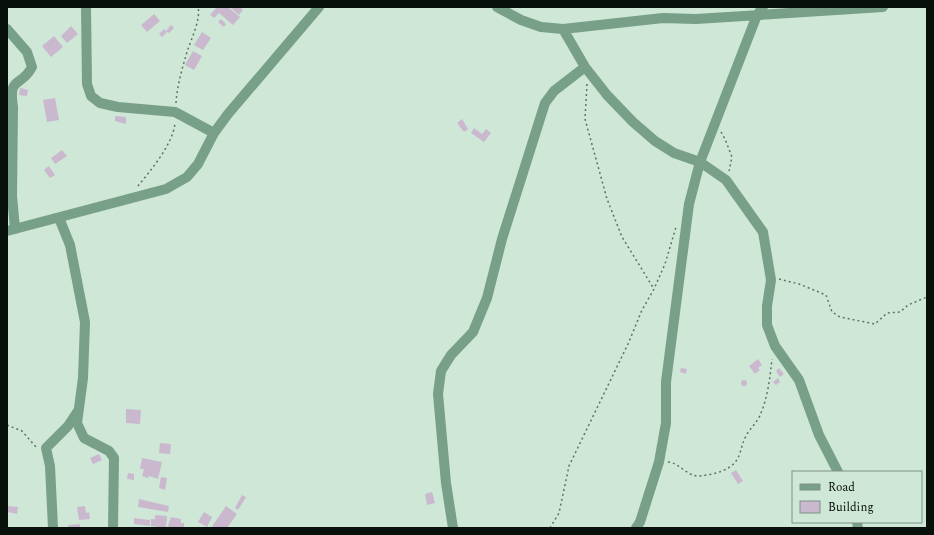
<svg xmlns="http://www.w3.org/2000/svg" width="934" height="535" viewBox="0 0 934 535" font-family="Spectral,serif">
<rect width="100%" height="100%" fill="#cee7d7"/>
<path fill="#cab9ce" d="M217 7H228L240 17 233 25 219 13 214 18 210 15Z
M230 7H240L243 10 239 15Z
M154 14 160 21 147 32 141 25Z
M221 19 226 24 224 27 218 22Z
M171 25 174 28 169 33 166 31Z
M71 26 78 34 67 43 61 36Z
M164 29 167 32 162 37 159 34Z
M202 32 211 38 203 50 194 45Z
M54 36 63 47 51 57 42 46Z
M193 51 202 56 194 70 185 65Z
M20 88 28 90 27 96 19 95Z
M55 98 59 120 47 122 43 100Z
M115 116 126 117V124L115 121Z
M462 119 468 129 464 132 457 123Z
M474 128 482 134 486 129 491 133 484 142 471 133Z
M62 150 67 156 55 164 51 158Z
M49 166 55 175 50 178 44 170Z
M758 359 762 365 758 368 760 370 755 374 749 366Z
M681 368 687 369 686 374 680 372Z
M779 368 784 374 780 377 776 371Z
M778 378 780 382 776 385 773 382Z
M741 383a3 3 0 1 1 6 0a3 3 0 1 1-6 0Z
M126 409 141 410 140 424 126 423Z
M160 443 171 444 170 454 159 453Z
M99 454 102 460 93 464 90 458Z
M142 458 162 462 158 479 149 476 148 478 142 476 144 469H140Z
M736 470 743 481 738 484 731 473Z
M128 473 134 474V480L127 479Z
M161 477 167 478 165 490 159 488Z
M432 492 435 503 427 505 425 494Z
M242 495 246 497 238 510 235 508Z
M139 499 169 506 168 512 138 507Z
M7 506 18 507 17 514 8 512Z
M85 506 86 513 89 512 90 519 79 520 77 507Z
M226 506 237 514 227 528H211Z
M204 512 212 517 207 527 198 522Z
M155 515 167 516 166 528 151 526V519H155Z
M171 517 181 519V523H184V528H167Z
M134 518 150 520V526L134 524Z
M80 524V528H69L68 525Z"/>
<g fill="none" stroke-linecap="round" stroke-linejoin="round">
<path stroke="#617167" stroke-width="1.5" stroke-dasharray="2 3" stroke-linecap="butt" d="M587 84 585 119 607 199 622 237 654 289
M176 103C177 86 182 69 187 52 191 39 201 20 198 7
M721 132 725 139 732 157 729 171
M138 186C151 170 173 144 175 123
M779 279 799 284 826 295 832 312 840 317 875 324 887 313 900 312 908 305 927 297
M7 425 22 431 37 448
M668 462C680 463 687 477 700 476 716 474 735 470 740 453 742 446 743 442 746 436 750 428 758 422 761 413 768 396 770 377 772 359
M550 528 559 513 569 466 628 344 642 310 654 289 665 264 676 227"/>
<path stroke="#789f87" stroke-width="10" d="M86 7 87 84 91 96 100 103 118 107 175 112 214 133
M497 7 521 20 541 27 563 29 663 18 696 19 883 7
M7 29 27 52 32 67C21 88 8 75 13 107L12 196 15 229
M563 29 585 67 607 95 633 122 655 141 674 153 700 162 726 180 763 232 771 280 767 306V325L775 346 799 380 819 435 838 472
M59 218 70 245 85 322 83 378 77 423 84 438 109 451 114 458 113 528
M7 231 166 189 187 177 198 164 214 133 228 114 319 7
M857 522 858 528
M53 528 50 466 46 448 68 426 78 411
M453 528 446 483 438 394 441 371 451 355 473 332 487 298 502 239 545 103 554 91 585 67
M636 528 640 522 659 462 666 423V382L689 204 700 162 757 15 763 7"/>
</g>
<rect width="934" height="535" fill="none" stroke="#08100b" stroke-width="16"/>
<rect x="792" y="471" width="130" height="52" fill="#cee7d7" stroke="#7f9185"/>
<rect x="800" y="484" width="20" height="6" fill="#789f87" stroke="#7f9185"/>
<text x="828" y="491" font-size="12" fill="#08100b">Road</text>
<rect x="800" y="501" width="20" height="12" fill="#cab9ce" stroke="#7f9185"/>
<text x="828" y="511" font-size="12" fill="#08100b">Building</text>
</svg>
